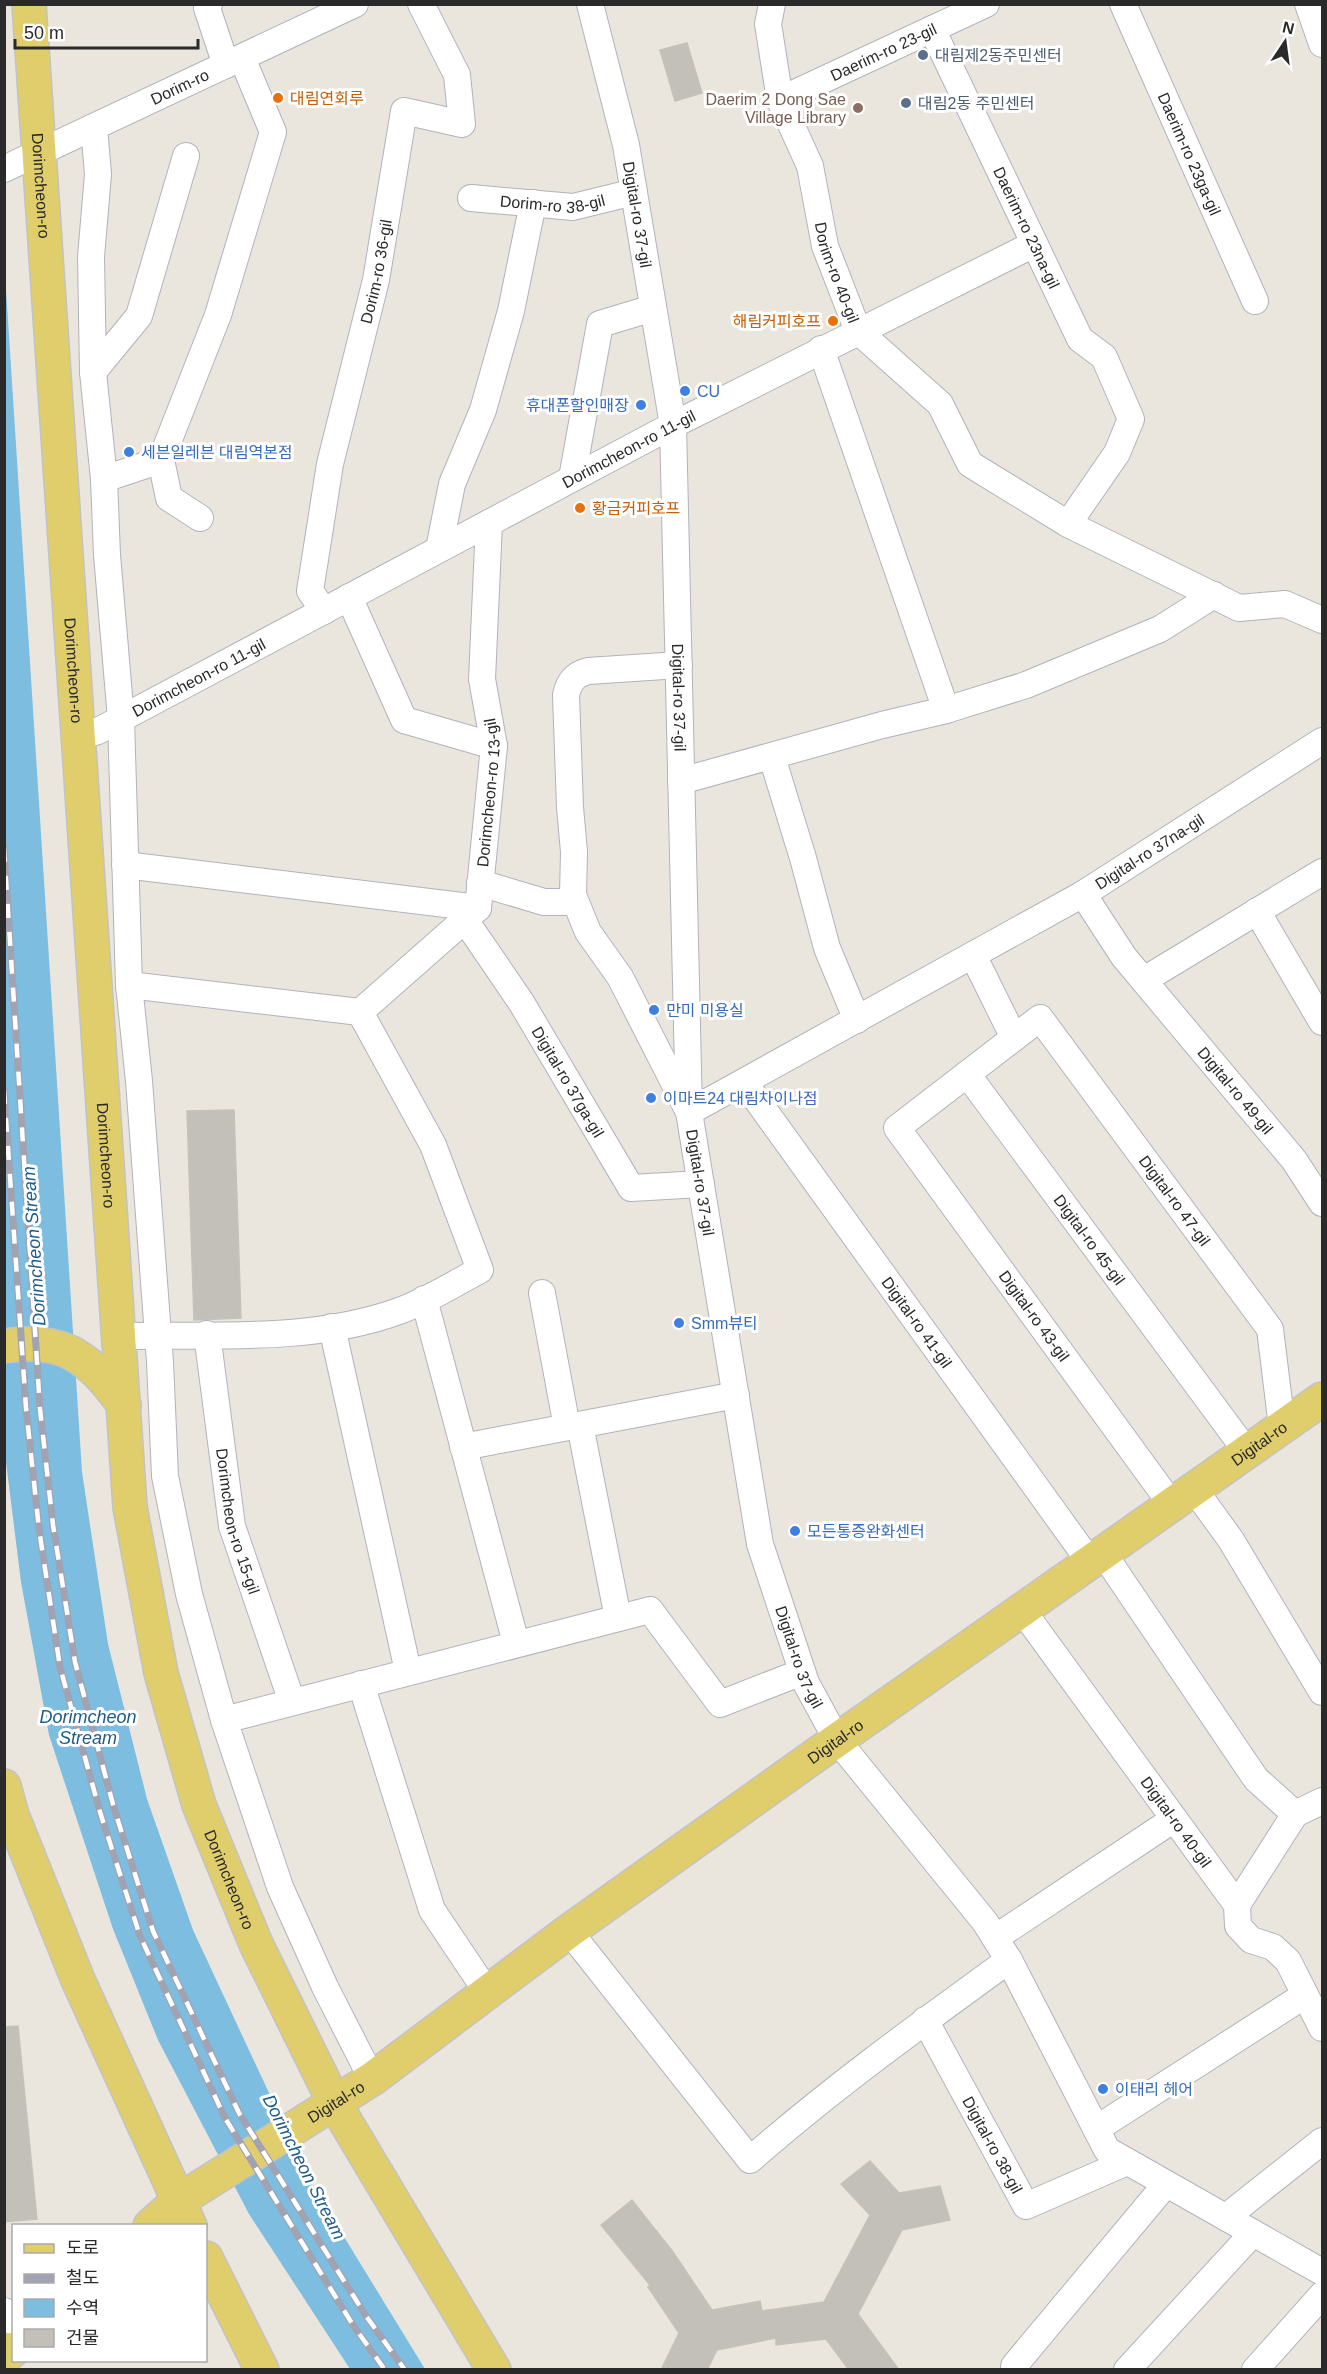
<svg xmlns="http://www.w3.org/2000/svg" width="1327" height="2374" viewBox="0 0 1327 2374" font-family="Arial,'Noto Sans KR',sans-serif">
<rect width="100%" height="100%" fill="#eae6de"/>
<path fill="#7dbde0" d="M4 258 82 1472 108 1644 147 1799 193 1930 311 2183 425 2369H350L249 2214 158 2040 113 1929 49 1735 21 1582 4 1446Z"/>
<path fill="#c3c0b9" stroke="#c5c2b8" stroke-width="1.5" d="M687 43 702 93 675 101 660 50Z
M234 1110 241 1318 194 1320 187 1111Z
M18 2026 37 2219 4 2222V2027Z
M870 2161 899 2193 940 2186 950 2220 902 2230 858 2314 899 2370H849L826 2339 776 2345V2338L717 2350 707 2370H661L679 2333 648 2287 650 2285 601 2225 632 2200 673 2252 712 2310 760 2301 762 2311 824 2302 870 2215 841 2184Z"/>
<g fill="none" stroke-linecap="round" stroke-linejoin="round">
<g stroke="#b1b3bc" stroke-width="28">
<g id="minor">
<path d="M209 4 207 8 226 65"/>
<path id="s1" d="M590 4 626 145 673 425 689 1112 760 1544 806 1683 837 1740 985 1922 1009 1960 1107 2150 1322 2272"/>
<path id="s2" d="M772 4 768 24 780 100 810 166 825 246 858 331 940 404 970 464 1068 524 1239 608 1285 604 1322 620"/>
<path id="s3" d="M1123 4 1255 301"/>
<path d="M1308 4 1322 44"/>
<path id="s4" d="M932 29 1080 339 1104 357 1131 419 1117 453 1068 524"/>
<path id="s5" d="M780 100 986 4"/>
<path d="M94 127 98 174 91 257 93 372 104 479 107 555 121 719 129 985 139 1081 160 1362 165 1476 189 1594 224 1720 280 1887 325 1987 372 2079"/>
<path id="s6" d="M4 169 355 4"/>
<path id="s7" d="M471 198 573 207 634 192"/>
<path d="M821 349 946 710"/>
<path d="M93 372 139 316 186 156"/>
<path d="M572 478 600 324 653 308"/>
<path d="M104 479 161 460"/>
<path d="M200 518 169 498 161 460 218 315 273 132 242 58"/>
<path d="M439 549 452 484 483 410 511 311 533 203"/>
<path d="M349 597 404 720 494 746"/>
<path id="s8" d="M324 611 310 591 330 464 376 280 404 111 462 124 457 75 421 4"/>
<path id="s9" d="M679 665 588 671C574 675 569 682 566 695L570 807 574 852 573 895 588 932 620 977 689 1112 1083 894 1322 741"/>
<path id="s10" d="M78 737 98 731 673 425 1034 244"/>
<path d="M772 757 803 858 827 948 857 1020"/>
<path d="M681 781 882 725 946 710 1026 685 1160 629 1214 595"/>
<path d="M125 865 478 908"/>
<path d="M480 883 544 902H575"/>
<path id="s11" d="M1083 894 1124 957 1294 1160 1322 1203"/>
<path d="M1257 911 1322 1022"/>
<path id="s12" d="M465 920 521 1002 631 1188 701 1184"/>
<path d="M973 955 1014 1038"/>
<path d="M1144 980 1322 872"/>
<path d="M129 985 360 1012"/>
<path id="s13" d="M967 1074 1247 1452"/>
<path id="s14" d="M744 1082 1090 1562"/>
<path d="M542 1293 567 1427"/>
<path d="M424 1299 516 1643"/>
<path d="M332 1327 408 1671"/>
<path id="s15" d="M207 1334 232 1526 292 1702"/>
<path id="s16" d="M119 1336C211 1334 311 1343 399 1311 427 1301 454 1284 480 1270L433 1145 360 1012 478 908 494 746 482 679 489 523"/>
<path d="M580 1425 618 1618"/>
<path d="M463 1447 736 1395"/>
<path d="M1194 1489 1231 1540 1322 1692"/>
<path id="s17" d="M1172 1505 897 1128 1040 1018 1270 1329 1282 1427"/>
<path d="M1103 1553 1256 1779 1295 1814"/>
<path id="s18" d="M1022 1610 1237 1905 1238 1926 1251 1940 1273 1947 1288 1961 1322 2028"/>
<path d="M361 1684 432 1910 487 1992"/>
<path d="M224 1720 650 1610 720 1704 802 1672"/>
<path d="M1295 1814 1322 1801"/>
<path d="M1237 1905 1295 1814"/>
<path d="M569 1931 750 2160C832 2088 921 2024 1009 1960"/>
<path d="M995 1938 1174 1819"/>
<path id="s19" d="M925 2020 1026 2206 1127 2162"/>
<path d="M1096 2129 1305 1995"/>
<path d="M1227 2218 1230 2214 1322 2141"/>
<path d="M4 2311 14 2322"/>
<path d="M1017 2370 1014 2366 1166 2184"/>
<path d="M1127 2370 1253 2233"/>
<path d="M1255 2370 1322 2295"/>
</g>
</g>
<g stroke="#c3c3c3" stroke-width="36">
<g id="major">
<path id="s20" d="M29 4 130 1507 161 1673 199 1805 256 1944 335 2104 494 2370"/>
<path d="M4 1346C66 1337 89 1358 124 1405"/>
<path d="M4 1786 12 1815 78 1980 190 2226"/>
<path id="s21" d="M150 2226 178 2201 372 2079 569 1931 837 1740 1322 1399"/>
<path d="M206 2258 262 2370"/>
<path d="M4 2358 14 2349"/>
</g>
</g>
<use href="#minor" stroke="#fff" stroke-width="26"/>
<use href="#major" stroke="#e0ce6d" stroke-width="33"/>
<g stroke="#a1a2b2" stroke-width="7">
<path id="rail" d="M4 848 40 1409 53 1525 75 1662 114 1808 153 1931 239 2113 366 2316 405 2370
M4 1090 26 1408 39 1529 60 1667 100 1812 140 1936 225 2118 353 2325 385 2370"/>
</g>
<use href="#rail" stroke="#fff" stroke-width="4.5" stroke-dasharray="14" stroke-linecap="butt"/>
</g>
<g fill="#5c6f8a" stroke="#fff" stroke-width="2">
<circle cx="923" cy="55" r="6"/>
<circle cx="906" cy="103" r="6"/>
</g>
<g fill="#e8710a" stroke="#fff" stroke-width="2">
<circle cx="278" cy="98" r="6"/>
<circle cx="833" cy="321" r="6"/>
<circle cx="580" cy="508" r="6"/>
</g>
<circle fill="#8d6e63" stroke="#fff" stroke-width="2" cx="858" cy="108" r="6"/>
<g fill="#3f7fe0" stroke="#fff" stroke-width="2">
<circle cx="685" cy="391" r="6"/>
<circle cx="641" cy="405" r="6"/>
<circle cx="129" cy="452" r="6"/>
<circle cx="654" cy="1010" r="6"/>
<circle cx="651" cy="1098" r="6"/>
<circle cx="679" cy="1323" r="6"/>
<circle cx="795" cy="1531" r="6"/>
<circle cx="1103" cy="2089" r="6"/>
</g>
<g text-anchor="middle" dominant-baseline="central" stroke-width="6" stroke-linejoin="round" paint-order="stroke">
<g font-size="16" fill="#2a2a2a" stroke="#fff">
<text stroke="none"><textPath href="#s5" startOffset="114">Daerim-ro 23-gil</textPath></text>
<text stroke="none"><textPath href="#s6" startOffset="194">Dorim-ro</textPath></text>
<text stroke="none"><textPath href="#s3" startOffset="164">Daerim-ro 23ga-gil</textPath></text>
<text stroke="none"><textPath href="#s20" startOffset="182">Dorimcheon-ro</textPath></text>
<text stroke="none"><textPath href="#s7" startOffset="82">Dorim-ro 38-gil</textPath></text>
<text stroke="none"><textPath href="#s1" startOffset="216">Digital-ro 37-gil</textPath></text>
<text stroke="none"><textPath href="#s4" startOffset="220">Daerim-ro 23na-gil</textPath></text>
<text stroke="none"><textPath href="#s8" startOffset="351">Dorim-ro 36-gil</textPath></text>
<text stroke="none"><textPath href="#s2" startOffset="280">Dorim-ro 40-gil</textPath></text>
<text stroke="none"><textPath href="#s10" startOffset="622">Dorimcheon-ro 11-gil</textPath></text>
<text stroke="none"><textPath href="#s20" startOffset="668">Dorimcheon-ro</textPath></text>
<text stroke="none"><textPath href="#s10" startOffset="135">Dorimcheon-ro 11-gil</textPath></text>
<text stroke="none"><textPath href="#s1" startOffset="702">Digital-ro 37-gil</textPath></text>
<text stroke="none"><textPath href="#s16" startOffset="932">Dorimcheon-ro 13-gil</textPath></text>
<text stroke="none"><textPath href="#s9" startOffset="1102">Digital-ro 37na-gil</textPath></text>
<text stroke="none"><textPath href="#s12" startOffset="192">Digital-ro 37ga-gil</textPath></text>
<text stroke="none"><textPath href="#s11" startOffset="249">Digital-ro 49-gil</textPath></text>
<text stroke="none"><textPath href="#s20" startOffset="1154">Dorimcheon-ro</textPath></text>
<text stroke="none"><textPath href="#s1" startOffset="1188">Digital-ro 37-gil</textPath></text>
<text stroke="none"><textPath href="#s17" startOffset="874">Digital-ro 47-gil</textPath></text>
<text stroke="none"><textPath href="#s13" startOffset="206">Digital-ro 45-gil</textPath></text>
<text transform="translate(1034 1316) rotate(54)">Digital-ro 43-gil</text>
<text stroke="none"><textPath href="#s14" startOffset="296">Digital-ro 41-gil</textPath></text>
<text stroke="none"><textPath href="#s21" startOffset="1358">Digital-ro</textPath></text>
<text stroke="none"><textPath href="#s15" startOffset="190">Dorimcheon-ro 15-gil</textPath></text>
<text stroke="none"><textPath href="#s1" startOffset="1674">Digital-ro 37-gil</textPath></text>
<text stroke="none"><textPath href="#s21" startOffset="840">Digital-ro</textPath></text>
<text stroke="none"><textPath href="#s18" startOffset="262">Digital-ro 40-gil</textPath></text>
<text stroke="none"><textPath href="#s20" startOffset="1893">Dorimcheon-ro</textPath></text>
<text stroke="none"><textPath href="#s21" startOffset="224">Digital-ro</textPath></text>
<text stroke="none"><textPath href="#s19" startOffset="142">Digital-ro 38-gil</textPath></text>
</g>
<g font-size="16" fill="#4e5e75" stroke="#fff" text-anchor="start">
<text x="935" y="55">대림제2동주민센터</text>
<text x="918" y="103">대림2동 주민센터</text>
</g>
<g font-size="16" fill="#c56008" stroke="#fff" text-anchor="start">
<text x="290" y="98">대림연회루</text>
<text x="821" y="321" text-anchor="end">해림커피호프</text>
<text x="592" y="508">황금커피호프</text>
</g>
<g font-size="16" fill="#785e54" stroke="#fff" text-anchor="end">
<text x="846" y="99">Daerim 2 Dong Sae<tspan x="846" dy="18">Village Library</tspan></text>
</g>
<g font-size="16" fill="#366cbe" stroke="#fff" text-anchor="start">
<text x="697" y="391">CU</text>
<text x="629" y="405" text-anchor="end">휴대폰할인매장</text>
<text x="141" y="452">세븐일레븐 대림역본점</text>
<text x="666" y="1010">만미 미용실</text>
<text x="663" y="1098">이마트24 대림차이나점</text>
<text x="691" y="1323">Smm뷰티</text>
<text x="807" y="1531">모든통증완화센터</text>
<text x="1115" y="2089">이태리 헤어</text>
</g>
<g font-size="18" font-style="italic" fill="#1d5c8b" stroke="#fff">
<text transform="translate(34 1246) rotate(-94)">Dorimcheon Stream</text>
<text x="88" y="1717">Dorimcheon<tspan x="88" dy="21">Stream</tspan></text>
<text transform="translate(304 2167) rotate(63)">Dorimcheon Stream</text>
</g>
</g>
<rect width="1327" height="2374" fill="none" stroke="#2a2a2a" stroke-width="12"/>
<rect x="12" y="2224" width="195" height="138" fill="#ffffff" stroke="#aaaaaa" stroke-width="1.5"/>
<rect x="24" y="2244" width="30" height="9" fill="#e0ce6d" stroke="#aaaaaa" stroke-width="1.5"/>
<text x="66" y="2254" font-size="18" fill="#2a2a2a">도로</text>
<rect x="24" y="2274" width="30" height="9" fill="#a1a2b2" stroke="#aaaaaa" stroke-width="1.5"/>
<text x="66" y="2284" font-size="18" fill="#2a2a2a">철도</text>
<rect x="24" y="2299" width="30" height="18" fill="#7dbde0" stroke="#aaaaaa" stroke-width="1.5"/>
<text x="66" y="2314" font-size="18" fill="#2a2a2a">수역</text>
<rect x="24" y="2329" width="30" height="18" fill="#c3c0b9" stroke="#aaaaaa" stroke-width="1.5"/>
<text x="66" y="2344" font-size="18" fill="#2a2a2a">건물</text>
<g transform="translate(1285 42) rotate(13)" stroke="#ffffff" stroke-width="4.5" paint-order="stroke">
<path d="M0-4.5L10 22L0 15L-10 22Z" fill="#2a2a2a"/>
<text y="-9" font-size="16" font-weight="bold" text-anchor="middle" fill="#2a2a2a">N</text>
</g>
<path d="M15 39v9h183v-9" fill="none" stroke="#2a2a2a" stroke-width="3"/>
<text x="24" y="39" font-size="18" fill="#2a2a2a" stroke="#ffffff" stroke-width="4.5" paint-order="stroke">50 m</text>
</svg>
